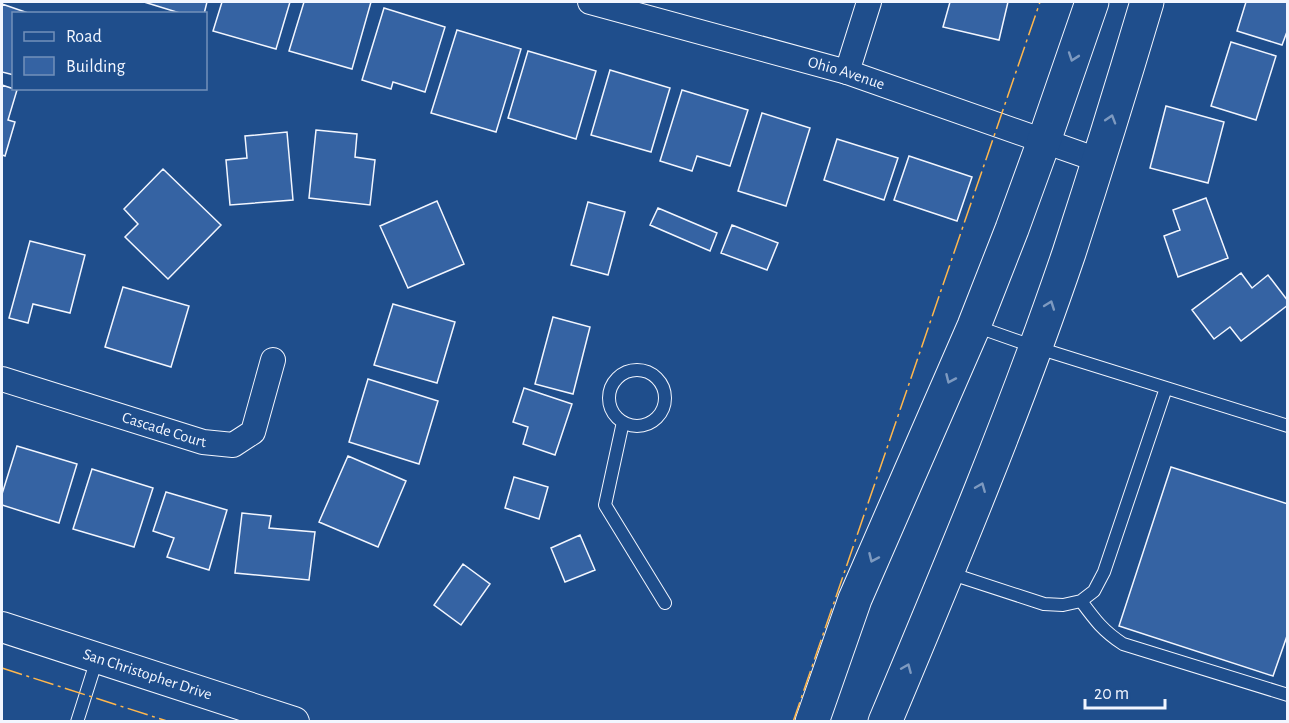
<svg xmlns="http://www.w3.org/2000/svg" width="1289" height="723" viewBox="0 0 1289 723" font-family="'Alegreya Sans',sans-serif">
<rect width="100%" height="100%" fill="#1f4e8c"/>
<path fill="#3563a3" stroke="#f2f6ff" stroke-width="1.5" d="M144 2H207L204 14H183Z
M222 2H290L276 49 213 31Z
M304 2H371L352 69 289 51Z
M950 2H1008L999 40 943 27Z
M1246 2H1288V29L1282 45 1237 31Z
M2 4 31 14H14V75L2 72Z
M384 8 445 27 425 92 393 82 391 89 362 80Z
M457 30 521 49 496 132 431 113Z
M1231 42 1276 56 1256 120 1211 106Z
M528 51 596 71 576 139 508 118Z
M610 70 670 88 651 152 591 135Z
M2 85 17 90 8 120 15 122 5 156 2 155Z
M682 90 748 110 730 166 697 156 692 171 660 161Z
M1166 106 1224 122 1208 183 1150 168Z
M762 113 810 128 786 206 738 191Z
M316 130 357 134 355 157 375 160 370 205 309 198Z
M287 132 293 200 230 205 226 160 247 158 245 136Z
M837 139 898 158 884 200 824 180Z
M909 156 972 177 957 221 894 200Z
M163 169 221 225 168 279 125 237 138 224 124 209Z
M1206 198 1228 258 1178 277 1164 236 1180 230 1173 210Z
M437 201 464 264 408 288 380 226Z
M588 202 625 212 608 275 571 265Z
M658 208 717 233 710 251 650 225Z
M732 225 778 243 767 270 721 253Z
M30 241 85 255 70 313 33 304 28 323 9 318Z
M1241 273 1252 288 1268 275 1288 301V305L1241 341 1230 327 1214 339 1192 310Z
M123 287 189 306 171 367 105 347Z
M393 304 455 322 437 383 374 365Z
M553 317 590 327 573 394 535 384Z
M368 379 438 401 419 464 349 442Z
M524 388 572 404 555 455 523 444 528 427 513 422Z
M17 446 77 464 59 523 2 505V494Z
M348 456 406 481 378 547 319 522Z
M1171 467 1288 504V633L1273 676 1119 626Z
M92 469 153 488 134 547 73 529Z
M514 477 548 487 539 519 505 508Z
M166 492 227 510 209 570 167 557 174 538 153 531Z
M242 513 271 516 269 528 315 532 309 580 235 573Z
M580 535 595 570 565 582 551 548Z
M463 564 490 584 461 625 434 605Z"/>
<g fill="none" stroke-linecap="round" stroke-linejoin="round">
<g stroke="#f2f6ff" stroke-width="14">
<path id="service" d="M975 326 1035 347 1288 426
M609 398a28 28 0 1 1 56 0a28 28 0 1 1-56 0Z
M623 422 605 505 665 603
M949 573 1044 604 1063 605 1081 601 1094 591 1104 572 1166 388
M1081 601C1095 620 1103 631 1123 644L1288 695
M77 722 97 659"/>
</g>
<g stroke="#f2f6ff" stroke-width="26">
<g id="minor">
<path id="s1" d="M590 2 847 72 1098 160"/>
<path d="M847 72 869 2"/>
<path id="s2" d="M2 379 203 442 233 445 253 432 273 360"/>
</g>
</g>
<g stroke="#f2f6ff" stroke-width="32">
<g id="tertiary">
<path id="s3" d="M2 627 294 722"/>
</g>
</g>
<g stroke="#f2f6ff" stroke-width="35">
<path id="secondary" d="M812 722 855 599 974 326 1012 229 1044 141 1092 2
M885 722C950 567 1015 412 1069 253 1096 170 1122 86 1147 2"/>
</g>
<use href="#service" stroke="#1f4e8c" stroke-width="12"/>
<use href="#minor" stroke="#1f4e8c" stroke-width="24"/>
<use href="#tertiary" stroke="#1f4e8c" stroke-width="30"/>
<use href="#secondary" stroke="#1f4e8c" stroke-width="33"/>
<path stroke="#ffb74d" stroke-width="1.5" stroke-dasharray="21 4.5 3 4.5" stroke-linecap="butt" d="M2 668 170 722
M793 722 1040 2"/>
</g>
<defs><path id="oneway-chevron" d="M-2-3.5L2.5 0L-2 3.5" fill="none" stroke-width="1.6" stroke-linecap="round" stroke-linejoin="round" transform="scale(1.5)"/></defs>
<g stroke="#7e9ac0">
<use href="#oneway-chevron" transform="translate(1073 57) rotate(109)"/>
<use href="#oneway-chevron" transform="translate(1111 119) rotate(-73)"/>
<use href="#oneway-chevron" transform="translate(1050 305) rotate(-70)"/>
<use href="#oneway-chevron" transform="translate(950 379) rotate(114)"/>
<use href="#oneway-chevron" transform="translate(981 487) rotate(-68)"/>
<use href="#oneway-chevron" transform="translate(873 558) rotate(114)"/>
<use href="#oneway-chevron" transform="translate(907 668) rotate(-67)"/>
</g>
<g text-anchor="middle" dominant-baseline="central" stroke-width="4.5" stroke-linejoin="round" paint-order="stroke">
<g font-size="16" fill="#f2f6ff" stroke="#1f4e8c">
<text stroke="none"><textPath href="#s1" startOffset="266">Ohio Avenue</textPath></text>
<text stroke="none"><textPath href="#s2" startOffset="170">Cascade Court</textPath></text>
<text stroke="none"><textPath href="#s3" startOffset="153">San Christopher Drive</textPath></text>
</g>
</g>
<rect width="1289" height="723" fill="none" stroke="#f2f6ff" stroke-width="6"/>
<rect x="12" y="12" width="195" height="78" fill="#1f4e8c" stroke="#7391ba" stroke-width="1.5"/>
<rect x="24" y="32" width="30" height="9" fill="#1f4e8c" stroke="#7391ba" stroke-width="1.5"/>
<text x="66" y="42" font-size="18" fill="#f2f6ff">Road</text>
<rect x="24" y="57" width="30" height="18" fill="#3563a3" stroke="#7391ba" stroke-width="1.5"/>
<text x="66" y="72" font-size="18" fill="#f2f6ff">Building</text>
<path d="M1085 699v9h80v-9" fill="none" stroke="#f2f6ff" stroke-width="3"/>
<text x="1094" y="699" font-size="18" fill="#f2f6ff" stroke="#1f4e8c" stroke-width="4.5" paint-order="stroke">20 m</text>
</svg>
